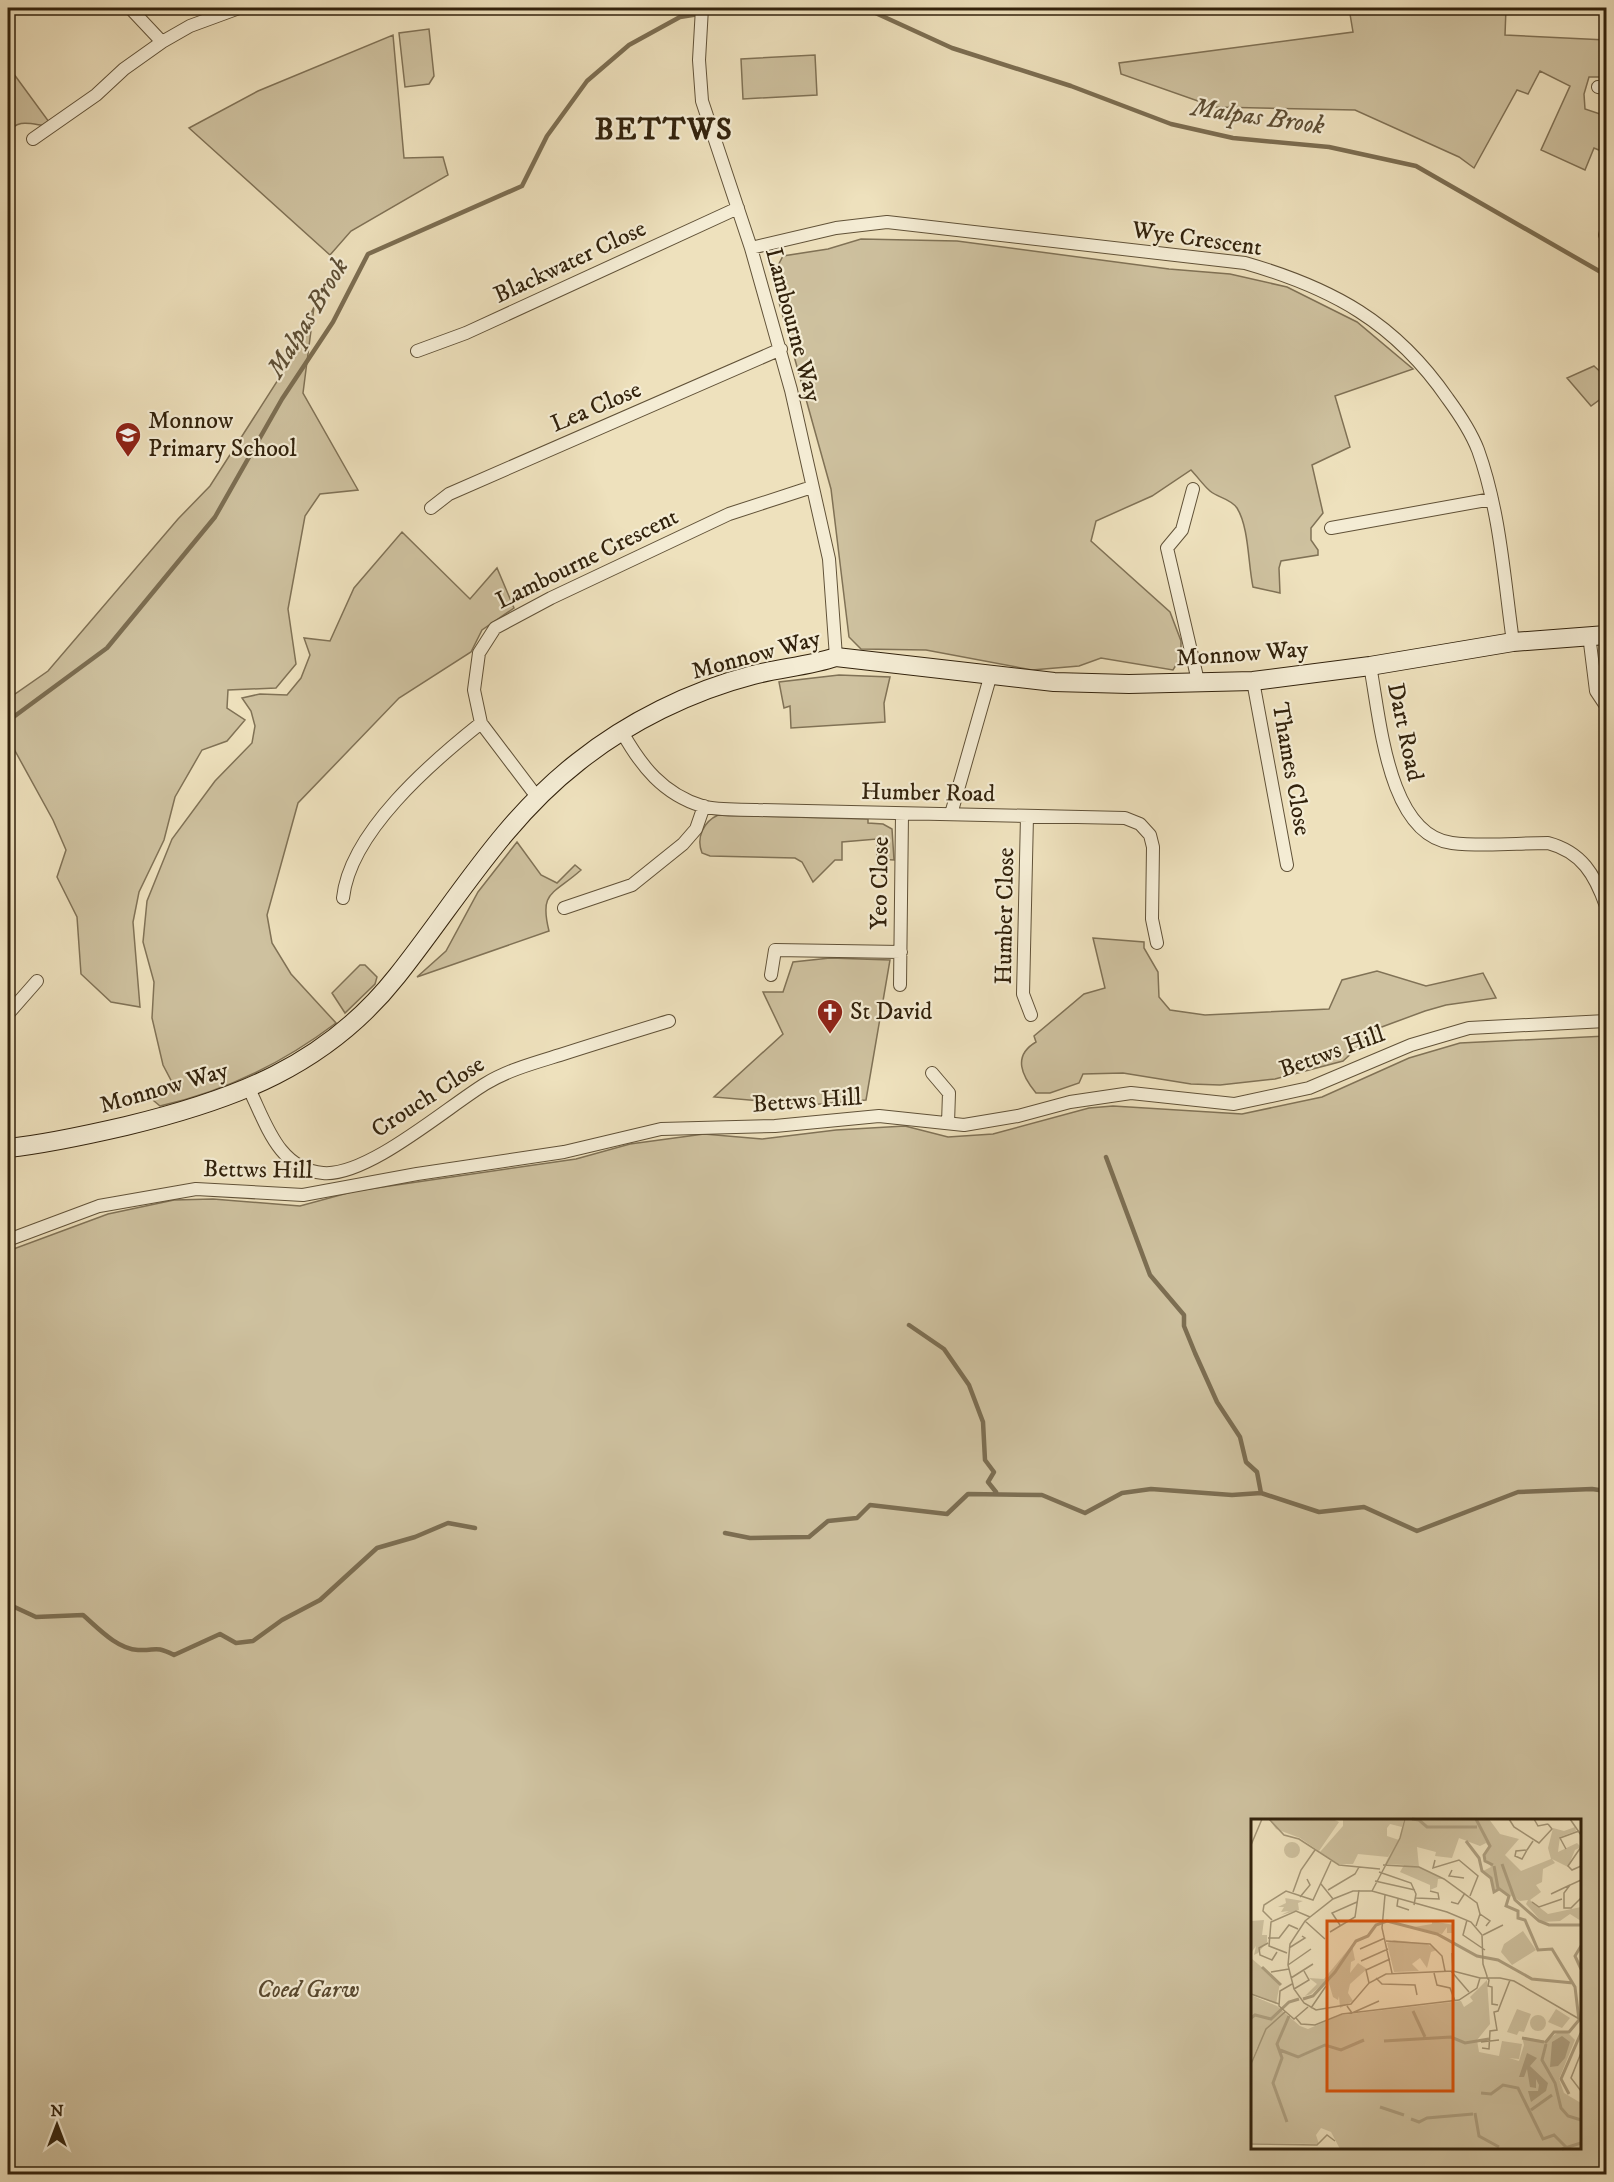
<svg xmlns="http://www.w3.org/2000/svg" width="1614" height="2182" viewBox="0 0 1614 2182" font-family="'IM FELL DW Pica',serif">
<rect width="100%" height="100%" fill="#eee1bd"/>
<filter id="stains"><feTurbulence type="fractalNoise" baseFrequency=".00333" numOctaves="4"/><feColorMatrix values="0 0 0 0 .2 0 0 0 0 .09 0 0 0 0 .02 0 0 0 .5 -.17"/></filter>
<radialGradient id="worn" r=".72"><stop offset=".6" stop-color="#630" stop-opacity="0"/><stop offset="1" stop-color="#630" stop-opacity=".3"/></radialGradient>
<path fill="#cec19f" stroke="#807256" stroke-width="1.5" fill-rule="evenodd" d="M1349 8 1458 10V8H1506L1505 35 1606 40V77H1589L1584 94 1585 109 1606 116 1604 126 1606 128V153L1594 148 1585 170 1541 150 1570 86 1540 71 1528 94 1517 90 1474 168 1459 157 1355 110 1215 107 1121 74 1119 63 1353 32Z
M429 29 434 76 429 84 405 87 399 33Z
M393 35 404 158 443 157 448 175 351 231 330 255 189 128 258 91Z
M815 55 817 95 743 99 741 59Z
M8 66 52 126C38 127 16 115 9 134 7 141 11 146 8 152Z
M861 239 957 241 1169 269 1230 274 1287 287 1357 322 1413 369 1335 396 1350 447 1312 465 1323 513 1311 528V540L1318 550V555L1281 561 1279 568 1280 593 1253 587C1248 564 1249 527 1237 508 1230 498 1218 498 1210 491 1203 485 1197 476 1191 470L1152 496 1096 521 1091 541 1170 612 1181 641V657L1173 670 1101 658 1079 666 1032 670 926 650 861 649 849 637 831 489 772 277 783 256 828 249Z
M314 307 303 393 358 490 320 494 305 516 288 609 296 664 276 688 228 690 227 708 245 720 227 741 202 750 175 797 164 840 139 892 133 922 140 1007 111 1002 81 974 77 917 57 877 66 850 53 820 14 749 8 753V699L48 671 178 519 210 486 285 369Z
M1594 366 1606 377V395L1591 406 1567 378Z
M402 532 470 599 497 568 514 608 482 630 471 652 399 698 298 803 267 915 272 943 291 974 336 1023C283 1063 224 1092 160 1106L153 1100 174 1086 163 1065 152 1018 154 982 143 942 147 901 172 839 215 781 252 743 255 726 251 711 242 698 260 694 287 695 301 678 310 655 304 638 330 641 354 588Z
M839 675 890 677 884 703 885 722 791 728 790 706 784 708 779 682Z
M718 815 868 819V823L883 824 892 829 894 860 877 859V839L842 842V860H835L813 882 802 862 795 858 710 856 702 853C696 838 703 822 718 815Z
M517 842 541 875 557 883 575 865 581 870C553 895 539 891 549 931L417 977 446 951 478 892Z
M1093 938 1144 942V948L1158 972 1159 997 1170 1010 1205 1015 1329 1009 1342 980 1377 971 1426 986 1483 973 1496 998 1446 1005 1425 1011 1379 1028 1343 1061 1275 1079 1220 1085 1191 1084 1123 1073 1083 1074 1079 1083 1050 1093H1036C1022 1076 1012 1056 1036 1042L1034 1036 1084 994 1105 988Z
M830 958 890 960 866 1100 808 1105 714 1097 783 1034 763 992H783L793 962Z
M360 965H365L377 977 375 984 345 1013 332 993Z
M1606 1036V2174H8V1251L108 1214 174 1200 213 1199 300 1206 355 1191 576 1159 630 1144 704 1134 762 1139 836 1130 905 1126 948 1137 993 1134 1089 1108 1113 1106 1242 1114 1322 1097 1409 1058 1460 1043ZM1252 1820H1580V2148H1252Z"/>
<g fill="none" stroke-linecap="round" stroke-linejoin="round">
<path stroke="#7c6e52" stroke-width="4.5" d="M858 8 869 10 952 48 1071 86 1171 124 1233 138 1329 147 1416 166 1606 275
M8 721 107 648 215 517 282 399 333 322 368 254 522 186 547 136 587 81 629 45 680 17 737 8
M1106 1157 1150 1275 1184 1315V1326L1195 1353 1217 1402 1240 1437 1246 1462 1257 1472 1261 1493
M909 1325 944 1349 969 1385 983 1422 985 1460 994 1472 988 1482 996 1492
M725 1533 750 1538 809 1537 828 1521 857 1518 870 1505 947 1514 968 1494 1042 1495 1085 1513 1122 1493 1151 1489 1232 1495 1261 1493 1319 1512 1364 1507 1417 1531 1518 1492 1592 1489 1606 1491
M8 1604 36 1617 83 1615C98 1628 117 1649 138 1650 157 1651 154 1645 174 1655L220 1634 236 1643 253 1641 282 1620 320 1600 377 1548 415 1537 448 1523 475 1528"/>
<g stroke="#615238" stroke-width="14">
<path id="street" d="M130 8 162 42
M702 8 699 60 702 101 751 248 791 390 829 559 836 657
M1073 8H1074
M1598 87 1606 88
M33 139 96 95 124 69 162 42 190 26 239 8
M1605 235 1606 232
M751 248 836 228 887 222 1245 263C1332 288 1395 322 1448 399 1459 414 1471 432 1478 450 1500 511 1504 578 1513 642
M417 351 466 333 738 208
M1193 489 1182 530 1167 548 1198 681
M431 508 449 494 781 349
M1331 528 1492 499
M1589 635 1596 691 1606 706
M1370 666C1380 716 1387 835 1452 843 1483 847 1517 843 1548 843 1582 852 1595 875 1606 906
M1253 681 1287 865
M622 732C641 766 663 794 702 806 719 811 740 809 758 810L1125 818 1140 824 1150 835 1153 847 1152 919 1157 943
M537 797 481 723 474 690 479 653 495 628 551 598 729 514 812 487
M951 814 991 674
M1027 816 1023 994 1031 1015
M343 898C350 832 432 762 481 723
M564 908 632 885 683 844 696 829 704 806
M771 975 775 950 901 952
M900 985 902 814
M8 1014 37 981
M932 1073 949 1093 948 1123
M249 1089C266 1123 278 1169 323 1173 367 1177 446 1108 485 1084 508 1070 534 1063 560 1055 597 1043 633 1032 669 1021
M8 1240 99 1206 196 1189 303 1195 417 1174 564 1152 661 1129 775 1126 879 1116 964 1125 1018 1116 1070 1102 1131 1093 1234 1104 1309 1088 1411 1045 1469 1028 1606 1021"/>
</g>
<g stroke="#32220c" stroke-width="20">
<path id="secondary" d="M8 1148C47 1144 87 1135 126 1126 234 1100 326 1066 397 976 456 902 502 821 578 762 628 722 691 691 753 675 780 668 809 666 836 657L1054 682 1129 684 1253 681 1370 666 1513 642 1606 635"/>
</g>
<use href="#street" stroke="#f4ecd4" stroke-width="12"/>
<use href="#secondary" stroke="#f4ecd4" stroke-width="18"/>
</g>
<defs>
<g id="school-pin" transform="scale(1.35)"><path d="M0 17L-7.5 6A9.5 9.5 0 1 1 7.5 6Z" fill="#8f2418" stroke="#f4ecd4"/><path d="M0-5L7-2L0 1L-7-2ZM-4 1L0 2.5L4 1V4Q0 6-4 4Z" fill="#fff"/></g>
<g id="church-pin" transform="scale(1.35)"><path d="M0 17L-7.5 6A9.5 9.5 0 1 1 7.5 6Z" fill="#8f2418" stroke="#f4ecd4"/><path d="M-1.2-6h2.4v3.5h3.3v2.4h-3.3V6h-2.4V-.1h-3.3v-2.4h3.3Z" fill="#fff"/></g>
</defs>
<g fill-rule="evenodd">
<use href="#school-pin" x="128" y="435"/>
<use href="#church-pin" x="830" y="1012"/>
</g>
<g text-anchor="middle" dominant-baseline="central" stroke-width="4.5" stroke-linejoin="round" paint-order="stroke">
<g font-size="24" fill="#32220c" stroke="#f4ecd4">
<text transform="translate(1197 239) rotate(8)">Wye Crescent</text>
<text transform="translate(570 262) rotate(-25)">Blackwater Close</text>
<text transform="translate(793 325) rotate(75)">Lambourne Way</text>
<text transform="translate(596 407) rotate(-23)">Lea Close</text>
<text transform="translate(587 559) rotate(-26)">Lambourne Crescent</text>
<text transform="translate(1242 654) rotate(-4)">Monnow Way</text>
<text transform="translate(756 655) rotate(-15)">Monnow Way</text>
<text transform="translate(1405 732) rotate(78)">Dart Road</text>
<text transform="translate(1291 769) rotate(80)">Thames Close</text>
<text transform="translate(928 793) rotate(1)">Humber Road</text>
<text transform="translate(880 883) rotate(-89)">Yeo Close</text>
<text transform="translate(1005 916) rotate(-89)">Humber Close</text>
<text transform="translate(1332 1052) rotate(-20)">Bettws Hill</text>
<text transform="translate(164 1088) rotate(-16)">Monnow Way</text>
<text transform="translate(428 1097) rotate(-33)">Crouch Close</text>
<text transform="translate(807 1101) rotate(-4)">Bettws Hill</text>
<text transform="translate(258 1170) rotate(1)">Bettws Hill</text>
</g>
<g font-size="24" fill="#32220c" stroke="#f4ecd4" text-anchor="start">
<text x="148" y="421">Monnow<tspan x="148" dy="28">Primary School</tspan></text>
<text x="850" y="1012">St David</text>
</g>
<g font-size="24" font-style="italic" fill="#594a31" stroke="#f4ecd4">
<text x="308" y="1990">Coed Garw</text>
</g>
<g font-size="26" font-style="italic" fill="#5d4e35" stroke="#f4ecd4">
<text transform="translate(1258 117) rotate(8)">Malpas Brook</text>
<text transform="translate(308 318) rotate(-59)">Malpas Brook</text>
</g>
<g font-size="30" font-weight="bold" letter-spacing="1.5" fill="#32220c" stroke="#f4ecd4">
<text x="664" y="130">BETTWS</text>
</g>
</g>
<g transform="translate(1251 1819)">
<rect width="330" height="330" fill="#eee1bd"/>
<path d="M18 0H82L88 3 68 32 49 19 25 10ZM92 0H153L151 8 139 5 136 9V17L148 21 155 0H238L249 15 268 20 254 36 270 52 300 40 297 29 302 9 313 12 324 8 325 12 309 18 307 33 326 24 330 28 324 31 317 48 301 40 304 44 292 50 291 63 285 66 290 73 279 81 297 95 330 88V102L319 95 309 102 291 103 275 85 277 81 269 82 247 69 244 73 241 60 232 52 240 48 233 37 238 28 235 24 229 27 208 19 201 39 184 37 185 33 166 28 168 48 192 60H187L186 68 179 71V66L149 53 153 46 134 45 141 31 137 38 107 35 102 45H88L69 33 92 7ZM33 31a8 8 0 1 1 16 0a8 8 0 1 1-16 0ZM33 73 34 79 52 82 47 84 48 91 30 96 38 92 30 93 33 88H27L35 84ZM13 101 11 116H16V123L7 134 3 136 5 127 0 134V102ZM181 102 203 106 201 114H196V108L191 115 163 108 181 105ZM272 112 285 131 261 146 250 133 253 125ZM143 121 176 125 186 131 180 133 176 149 169 139 161 145 168 152 143 153 136 124ZM101 126 104 141 100 143 99 154 107 144 116 150 99 165 97 174 102 182 89 189 88 177 87 181 82 178 77 161 60 175 54 177 66 165 58 159 73 160ZM0 139 29 164 25 185 0 175ZM236 161 239 205 226 221 228 233 248 237 251 222 271 225 268 240 258 239 268 242 273 226 271 218 295 222 309 212 316 213 324 221 308 260 313 274 330 284V330H89L80 313 70 309 65 316 68 325 0 324V247L8 224 0 243V176L26 187 49 207 57 210 90 196 210 182 213 188 222 182 219 178ZM266 190 280 195 273 213 268 212 266 216 256 213ZM305 190 319 199 311 209 297 203ZM279 204a8 8 0 1 1 16 0a8 8 0 1 1-16 0Z" fill="#cec19f"/>
<path d="M311 217 319 223 314 239 307 247 299 248 301 223ZM276 234 286 239 279 247 297 264 295 272 280 283 277 272H287L288 266 285 260V269L279 268 276 250 273 258H268Z" fill="#aea081"/>
<path fill="none" stroke="#aea081" stroke-width="3" d="M161 0 168 1 176 8H226M225 0 239 27 233 36 234 42 242 46M215 22 228 39 231 52 240 59 243 73 248 70M251 45 264 81 288 102 298 106H330M243 47 247 69 258 77 255 87 267 92V99L274 101 287 131 301 130 324 168 328 201 318 213H303L294 224M330 127 324 137 330 150M11 148 30 166M52 180 62 177 84 153 105 122 117 117 125 106 136 102 186 115 226 137 247 141 281 160 322 164M162 192 174 218M0 199 4 196 20 200 38 183 48 180M271 219 293 223M133 222 200 218 214 224 238 220M295 225 291 241 304 264 310 289 317 297 330 301M29 231 47 238 74 226 90 231 113 221M230 274 240 275 252 266 267 269 292 320 303 316 316 329M318 275 310 260 330 214M129 288 153 296M280 291 301 276M224 294 228 317 248 328M160 300 168 303 176 299 222 295M36 303 22 264 31 239 26 225 38 197M311 330 330 324"/>
<path fill="none" stroke="#a39576" stroke-width="1.5" d="M18 0 33 16 48 20 88 46 129 50M258 0 263 8 288 24 301 10 297 5M283 0 287 7 297 5M319 0 330 16M0 26 11 0M330 28 317 47 321 51 330 47M315 30 309 19 328 12M276 31 271 40 264 37 265 32 276 31 282 22M184 41 182 49 208 41 227 57 219 77M132 46 168 48 193 60 226 84 229 95 225 107M201 51 198 57 213 59M128 53 160 64 165 75 163 86M330 61 319 66 313 74V89H320L330 79M124 62 164 71M70 65 82 80M77 71 104 55 108 48M121 72 149 19 154 0M42 73 50 51 64 31M300 75 319 66M134 76 131 109 141 154M49 78 59 66 56 60M165 79 188 80 187 74 179 72M147 80 146 87 158 91M200 83 207 85 214 74M281 83 288 88 311 80M229 95 239 102 235 107M21 101 12 92 13 86 35 72 62 81 80 42M216 101 212 116 234 131M54 102 74 120M89 106 81 94 106 83M79 113 104 98 108 71M232 116 252 106M17 119H28L38 106 47 110M135 122 179 125 191 137 194 152M17 124 8 129 9 136 21 141 26 133M38 129 54 119 51 117M109 130 134 119M36 134 18 127 20 103 45 92 59 98M201 134 202 152M110 142 137 130M37 146 60 130M200 152 218 173M20 153 38 150M183 154 186 166 199 169 204 182M40 159 62 145M125 159 131 165 164 166 166 176M118 164 115 151 139 140M41 165 29 172 28 187 43 200 57 188M43 170 58 161 53 152M0 175 28 185M247 186 241 185V168L237 167 238 161 236 159V157L232 145 231 116 220 103 196 93 121 72H102L82 80 54 102 39 125 37 146 43 170 53 184 65 191 100 185 118 164 135 155 202 152 229 159H249L263 162 330 201M96 187 101 194 128 182M60 189 75 167M45 199 50 205 64 206 91 195 208 181 226 169 229 159M230 223 248 221M231 229 238 230 239 212 246 211 243 193 247 192 259 161M330 234 320 259 330 272M0 245 15 210 34 193M0 325 66 326 76 316 84 322"/>
<path fill="#d6540c" fill-opacity="0.15" stroke="#d6540c" stroke-width="3" d="M76 102H202V272H76Z"/>
<rect width="330" height="330" fill="none" stroke="#32220c" stroke-width="3"/>
</g>
<rect width="1614" height="2182" fill="none" stroke="#eee1bd" stroke-width="30"/>
<rect x="9" y="9" width="1596" height="2164" fill="none" stroke="#32220c" stroke-width="3"/>
<rect x="15" y="15" width="1584" height="2152" fill="none" stroke="#32220c" stroke-width="1.5"/>
<g transform="translate(57 2125)" stroke="#f4ecd4" stroke-width="4.5" paint-order="stroke">
<path d="M0-4.5L10 22L0 15L-10 22Z" fill="#32220c"/>
<text y="-9" font-size="16" font-weight="bold" text-anchor="middle" fill="#32220c">N</text>
</g>
<rect width="100%" height="100%" filter="url(#stains)"/>
<rect width="100%" height="100%" fill="url(#worn)"/>
</svg>
